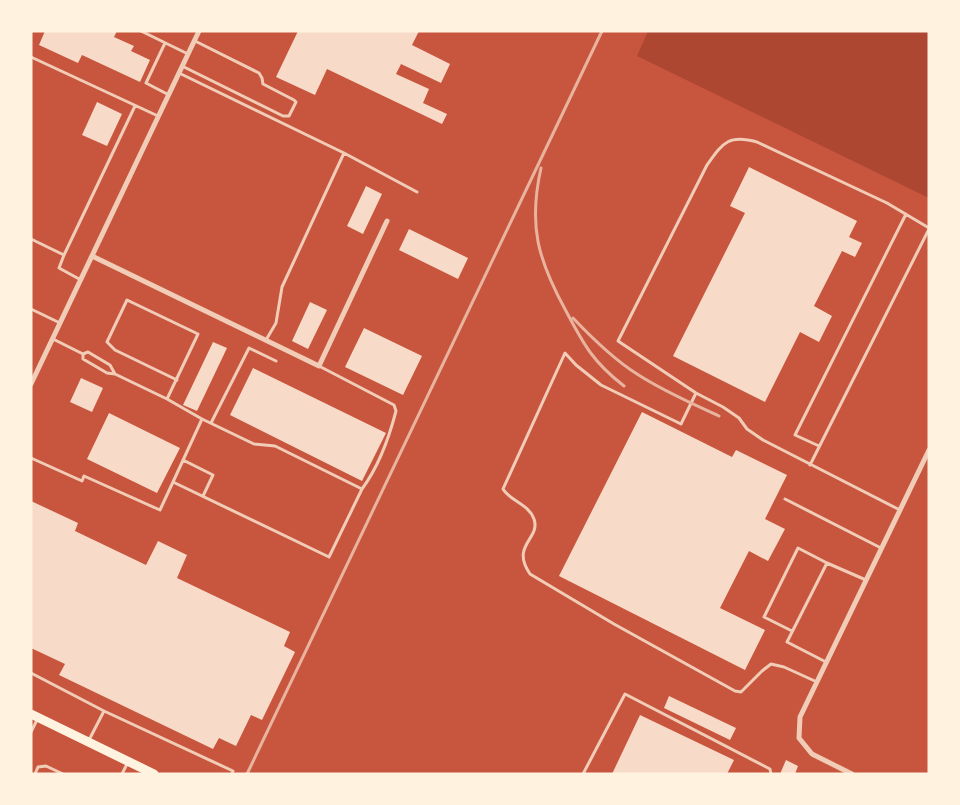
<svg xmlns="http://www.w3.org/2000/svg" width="960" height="805" viewBox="0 0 960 805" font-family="Barlow,sans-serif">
<rect width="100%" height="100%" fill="#c8553d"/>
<path fill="#ae4732" d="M648 31H929V198L637 56Z"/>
<path fill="#f7dbc8" d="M45 31H117L114 37 134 46 131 51 150 60 140 82 82 55 78 63 39 45Z
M298 31H419L412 45 450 64 441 83 401 64 396 74 429 89 423 103 447 114 442 124 327 69 315 95 276 77Z
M97 102 122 114 107 146 82 135Z
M749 167 857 221 849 237 862 243 855 257 842 251 814 306 832 316 819 342 800 332 765 402 673 356 745 213 730 206Z
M366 186 382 194 363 234 347 226Z
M409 229 468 258 458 279 399 250Z
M310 302 327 310 308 349 292 341Z
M364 328 422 356 403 395 345 367Z
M213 342 227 348 197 411 183 405Z
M253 368 386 433 362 481 230 415Z
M81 378 103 388 92 412 70 402Z
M642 412 732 457 736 450 787 475 765 519 785 529 768 561 749 551 720 608 765 630 745 670 559 576Z
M109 413 180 448 157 493 87 459Z
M31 501 78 523 75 531 146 565 158 541 187 555 177 578 290 632 284 646 295 652 262 720 251 715 236 746 219 738 213 749 59 675 65 664 31 648Z
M669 696 736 728 730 740 664 708Z
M640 715 734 760 727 774H612Z
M786 760 798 766 795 774H780Z"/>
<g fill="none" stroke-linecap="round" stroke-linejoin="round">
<path stroke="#f1ccb7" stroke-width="3" d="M141 31 188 54
M31 32V31
M165 43 146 83 169 95
M31 57 158 116
M182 66 283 116H289L296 102 294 100 263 84 262 78 259 73 195 41
M179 73 344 153 282 287 276 323 266 340
M344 153 417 192
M31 239 64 255 59 268 81 280
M64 255 135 106
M31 309 60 323
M53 339 83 354 88 352 110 365 115 374 107 373 83 359V354
M319 366 394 405 396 411C389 438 379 466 362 489
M115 374 167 399 198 334 127 300 107 342 115 350 177 380
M696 393 681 424 601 385 576 365 565 353 503 489C510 501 529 504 534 519 541 539 510 545 530 574L614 624 735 691 741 692 762 671 771 664 784 667 817 682
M167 399 202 419 254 444 275 446 362 489 329 557 173 482 202 419
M211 423 249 348 276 361
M819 446 795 435 906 214
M31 458 82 481 84 476 160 510 173 482
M183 460 213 475 203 496
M810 465 929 229
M785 499 881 548
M900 510 763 440 747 429 739 418 723 407 696 393 618 341 707 165C723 143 728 134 757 142L887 203 929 228
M792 631 764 617 798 548 827 563
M826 662 787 642 827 563 866 580
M31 673 104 711
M31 732 38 718
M89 740 104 711 233 771 232 774
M35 774 38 767 46 766 63 774
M122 774 128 762
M583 774 625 694 770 769 771 774"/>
<path stroke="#f1ccb7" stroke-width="5" d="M92 256 319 366 387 221
M31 384 199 31
M852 774 812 754 799 738 800 717 929 450"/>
<path stroke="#fff3e0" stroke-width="9" d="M31 714 154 774"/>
<path stroke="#e9b49f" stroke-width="3" d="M541 168C528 226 538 260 566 311 584 345 593 362 624 386
M573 318C592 338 613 359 637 374 663 391 691 403 719 416
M247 774 602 31"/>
</g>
<rect width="960" height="805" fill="none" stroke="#fff3e0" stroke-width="65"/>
</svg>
